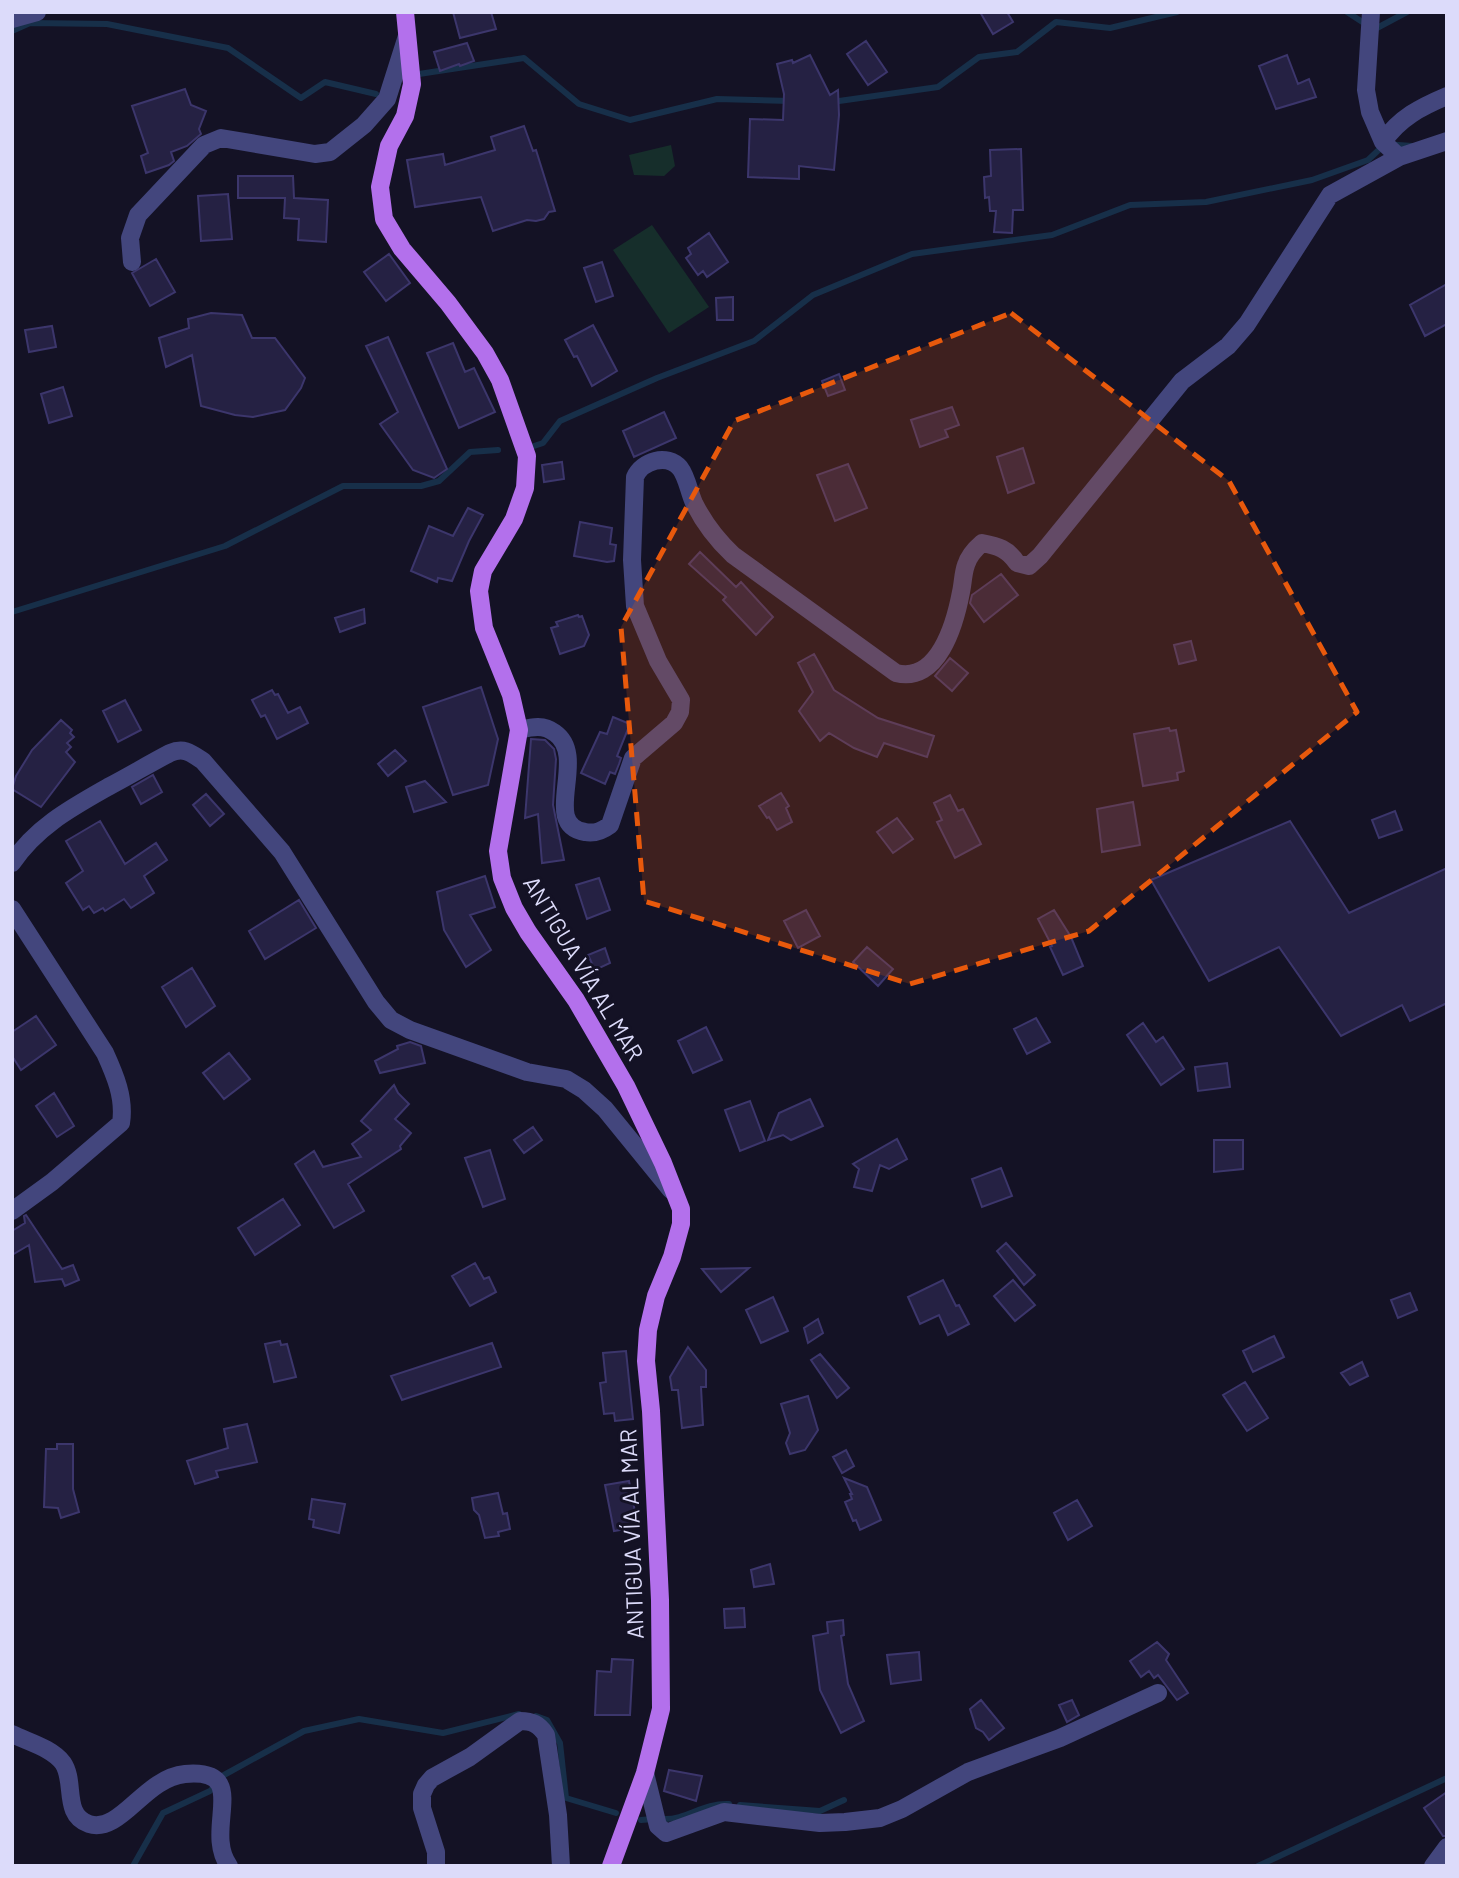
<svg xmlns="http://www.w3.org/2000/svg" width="1459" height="1878" viewBox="0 0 1459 1878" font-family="Barlow,sans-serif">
<rect width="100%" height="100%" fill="#141225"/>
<path fill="#162e2b" d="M671 145 675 166 664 176 634 175 629 155Z
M652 225 709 307 669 333 613 250Z"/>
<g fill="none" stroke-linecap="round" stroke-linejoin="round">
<path stroke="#172f49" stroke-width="6" d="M1347 12 1367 25
M1377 28 1407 12
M12 31 30 23 107 24 228 48 301 98 325 82 376 94
M419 74 524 58 579 104 630 120 717 99 790 101
M832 102 938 87 979 57 1017 52 1056 22 1110 28 1177 12
M531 447 543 443 560 421 657 378 754 341 813 295 912 254 1052 235 1130 205 1206 202 1312 180 1368 160 1385 144 1412 146
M12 612 225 546 343 486H421L439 481 470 452 498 450
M536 1716 547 1720 560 1743 566 1798 616 1813
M224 1775 304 1731 359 1719 443 1733 519 1714
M740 1805 820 1811 844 1800
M663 1819C687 1820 702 1803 729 1804
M641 1820 653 1819
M133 1866 163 1813 210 1791 215 1786
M1258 1866 1447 1778"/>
</g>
<path fill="#252143" stroke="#3c366c" stroke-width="2" d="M453 12H491L496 29 460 38Z
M980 12H1007L1013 22 993 34Z
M866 41 887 72 868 85 847 54Z
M467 43 474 61 460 66 459 64 440 71 434 52Z
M810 55 830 95 838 90 839 115 834 170 799 166V179L748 177 750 119 783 120 784 94 777 64 792 60 793 63Z
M1287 55 1298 84 1309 79 1316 97 1276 109 1259 66Z
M185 89 191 105 206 111 199 129 201 134 187 146 171 152 174 161 169 165 146 173 141 156 148 153 132 106Z
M524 126 533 151 536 150 555 211 549 212 544 219 536 221 527 220 493 231 481 197 415 207 407 160 443 154 445 165 495 150 491 137Z
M1021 149 1023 210H1013L1012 233 994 232 996 211H990L989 197 985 198 984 177 991 176 990 150Z
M238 176H293L294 198 328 200 326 242 298 240 299 219 284 218 285 198H238Z
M228 194 232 239 201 241 198 196Z
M709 233 728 262 707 277 703 271 698 275 686 258 691 254 688 248Z
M389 254 410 283 386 301 364 272Z
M156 259 175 292 150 306 132 273Z
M602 262 613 296 596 302 584 268Z
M1447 284V324L1425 336 1410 305Z
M733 297V320H717L716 298Z
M211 313 242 315 252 338H275L305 378 301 388 285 410 253 417 235 415 201 406 192 355 166 367 159 338 189 328 188 319Z
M593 325 617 371 592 386 577 356 574 357 565 340Z
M52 326 56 347 29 352 25 330Z
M388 337 447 469 434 478 413 470 380 424 398 412 366 346Z
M453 343 465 372 474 368 495 412 459 428 427 353Z
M839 374 845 390 828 396 822 381Z
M63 387 72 416 49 423 41 394Z
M952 407 959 425 945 430 948 437 920 447 911 420Z
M664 412 676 438 634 457 623 431Z
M1023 448 1034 483 1008 493 997 457Z
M562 462 564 479 544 482 542 465Z
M848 464 867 508 835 521 817 475Z
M468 508 483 515 469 541 452 581 438 578 437 582 411 571 429 526 453 536Z
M580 522 612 528 610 544 616 545 614 561 607 562 574 556Z
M700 552 736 587 741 582 773 617 756 635 723 600 726 597 689 564Z
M1001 574 1018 595 984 622 970 603 972 595Z
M364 609 365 623 340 632 335 618Z
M578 615 579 617 582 616 589 635 584 646 560 654 551 628 558 626 556 622Z
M1191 641 1196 660 1179 664 1174 645Z
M814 654 834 690 878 718 934 736 927 757 884 743 877 757 854 748 829 733 820 741 799 711 813 692 798 663Z
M950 658 968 673 952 691 935 676Z
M481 687 498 739 488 785 453 795 423 707Z
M272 690 275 695 278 694 288 713 300 707 308 723 277 739 265 715 261 717 252 700Z
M125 700 141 730 118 742 103 711Z
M613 717 630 724 617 756 621 758 619 764 615 774 610 772 605 784 581 773 600 732 607 734Z
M61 720 72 730 70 733 74 737 67 743 71 747 66 752 75 762 41 807 12 789 16 776 32 750Z
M1169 728 1170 731 1176 730 1184 771 1177 773 1178 780 1143 786 1134 734Z
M531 739 545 740 554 749 556 759 553 805 564 860 542 863 538 814 525 818Z
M395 750 406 761 388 776 378 764Z
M153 775 162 792 141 804 132 787Z
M425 781 446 802 414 812 406 787Z
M781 793 789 806 786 808 792 822 777 830 769 817 767 818 759 806Z
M206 794 224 814 210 826 193 805Z
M950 795 958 811 963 809 981 844 955 858 937 822 942 820 934 803Z
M1133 802 1140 845 1102 852 1097 809Z
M1395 811 1402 830 1379 838 1372 820Z
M897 818 913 839 893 853 877 832Z
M100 821 125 864 156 843 167 860 144 876 154 893 131 908 124 899 105 911 103 908 94 913 89 906 83 910 66 883 83 871 66 841Z
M1290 821 1349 913 1447 868V1003L1410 1021 1402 1005 1341 1036 1279 947 1209 981 1151 880Z
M485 876 495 907 470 915 491 950 466 967 444 930 437 892Z
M599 878 610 910 587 919 576 885Z
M299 900 316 928 265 959 249 931Z
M806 910 820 936 798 948 784 921Z
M1054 910 1071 937 1083 966 1063 975 1050 947 1052 946 1038 919Z
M867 947 893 969 878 986 853 962Z
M605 948 610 963 595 970 588 955Z
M192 968 215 1006 186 1027 162 987Z
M36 1016 56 1045 21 1070 12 1056V1032Z
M1036 1018 1050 1042 1027 1054 1014 1029Z
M1143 1023 1156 1042 1163 1037 1184 1069 1161 1085 1127 1035Z
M706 1027 722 1060 693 1073 678 1041Z
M410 1042 421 1046 425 1063 380 1073 375 1061 398 1049 397 1046Z
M229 1053 250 1079 224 1099 203 1073Z
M1227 1063 1230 1087 1198 1091 1195 1067Z
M394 1085 398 1093 409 1104 395 1119 411 1133 400 1146 401 1149 348 1184 364 1211 334 1228 295 1164 314 1151 323 1167 361 1157 352 1144 371 1130 361 1121Z
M54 1093 74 1126 57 1137 36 1106Z
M810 1099 823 1126 791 1140 783 1135 768 1140 779 1113Z
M750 1101 765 1141 740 1151 725 1110Z
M533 1127 542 1140 524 1153 514 1140Z
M897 1139 907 1159 889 1169 880 1165 872 1191 854 1187 859 1169 853 1164Z
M1214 1140H1243V1169L1214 1172Z
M490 1150 505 1199 483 1207 465 1158Z
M1001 1168 1012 1196 982 1207 972 1179Z
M283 1199 300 1225 255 1255 238 1228Z
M26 1215 62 1269 73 1265 79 1280 65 1286 62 1279 35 1282 29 1245 12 1255V1231L25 1223 24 1216Z
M1006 1243 1035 1275 1024 1285 997 1251Z
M475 1263 484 1279 489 1277 496 1292 470 1306 452 1276Z
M749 1268 721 1292 702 1269Z
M943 1280 956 1306 959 1305 969 1324 948 1335 939 1315 920 1324 908 1297Z
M1013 1280 1035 1305 1015 1321 994 1296Z
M1410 1293 1417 1310 1398 1318 1391 1300Z
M773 1297 788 1331 761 1343 746 1310Z
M818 1319 823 1333 808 1343 804 1328Z
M1274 1336 1284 1357 1253 1372 1243 1351Z
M280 1341 281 1345 287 1344 296 1377 274 1382 265 1344Z
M492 1343 501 1367 402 1400 391 1376Z
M688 1347 706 1370V1387H701L703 1425 682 1428 678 1390H672L670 1377Z
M626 1351 633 1419 615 1421 614 1413 604 1414 600 1383 606 1382 603 1353Z
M820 1354 849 1388 837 1398 811 1360Z
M1362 1362 1368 1376 1350 1385 1341 1373Z
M1245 1382 1268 1418 1247 1431 1223 1395Z
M808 1396 818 1430 805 1450 790 1454 786 1443 790 1433 781 1404Z
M247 1424 257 1462 216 1471 218 1477 195 1484 187 1461 228 1448 224 1429Z
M57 1444H73V1489L79 1512 61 1518 58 1508 44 1507 46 1449H57Z
M846 1450 854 1466 842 1473 833 1457Z
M844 1478 867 1487 881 1520 860 1530 856 1520 853 1521 845 1502 852 1499 850 1494H852Z
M629 1481 638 1527 614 1531 605 1485Z
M498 1493 503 1514 507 1513 510 1529 498 1532 499 1536 485 1538 479 1515 474 1510 472 1498Z
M312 1499 345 1504 339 1533 313 1527 314 1520 309 1519Z
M1077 1500 1092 1526 1068 1540 1054 1513Z
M770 1564 774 1584 754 1587 751 1570Z
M744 1608 745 1627 725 1628 724 1609Z
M843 1620 844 1635 841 1636 848 1684 864 1721 841 1733 820 1690 813 1636 828 1633 827 1622Z
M1157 1642 1169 1654 1166 1660 1188 1693 1177 1700 1158 1675 1154 1678 1149 1671 1141 1677 1130 1661Z
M919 1652 921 1680 891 1684 887 1655Z
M612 1659 633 1660 630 1715H595L597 1671 611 1672Z
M981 1700 1004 1728 989 1740 983 1732 976 1728 970 1709Z
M1072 1700 1079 1715 1067 1722 1059 1705Z
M669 1770 702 1776 696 1801 664 1791Z
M1447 1792V1836H1443L1424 1808Z"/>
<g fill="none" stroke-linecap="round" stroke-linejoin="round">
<path stroke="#43467d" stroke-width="18" d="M1371 12 1366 90 1370 112 1383 142
M12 19 37 12
M1399 157 1447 141
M132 262 130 238 138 215 204 145 221 138 315 154 330 152 364 125 387 99 407 36
M519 730C532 727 543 724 555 733 589 757 540 825 585 832 595 834 602 831 610 825L633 758 674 723 680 712 681 700 658 661 635 606 632 560 635 477C642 461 667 453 680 468 687 477 689 492 694 503 704 523 717 540 733 555L896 673C938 684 955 624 961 592 963 583 963 573 966 565 969 555 975 549 982 543 998 546 1008 549 1017 563L1029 566 1040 556 1182 381 1228 346 1247 324 1330 195 1399 157 1383 142C1399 118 1421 107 1447 96
M12 863C36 827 71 808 108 787 129 776 149 764 170 753 184 747 191 753 203 761L282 852 376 1002 391 1020 410 1030 527 1072 566 1079 584 1090 605 1109 671 1190
M12 909 105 1053C115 1075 125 1098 121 1123L52 1182 12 1211
M12 1734C28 1742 52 1748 63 1763 76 1782 62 1815 89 1824 121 1834 144 1778 185 1774 253 1768 202 1829 229 1866
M645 1773 658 1826 666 1833 724 1812 820 1823 845 1822 880 1818 902 1809 968 1772 1060 1738 1158 1693
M436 1866V1852L422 1808V1794L426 1785 432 1778 470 1757 520 1721C532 1721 539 1724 546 1735L558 1815 561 1866
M1433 1866 1447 1847"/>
<path stroke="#b370ec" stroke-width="18" d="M405 12 412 84 405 116 389 146 380 187 384 219 402 249 448 303 485 353 500 380 527 456 525 488 514 519 483 571 479 591 484 628 511 695 519 730 498 851 502 878 514 908 528 932 576 1000 626 1086 663 1163 681 1209V1224L672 1257 656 1296 648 1330 646 1361 651 1411 660 1600 661 1709 645 1773 611 1866"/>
</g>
<path fill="#e8590c" fill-opacity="0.2" stroke="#e8590c" stroke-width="5" stroke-dasharray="14 9" stroke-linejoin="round" d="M1011 313 1229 481 1357 712 1089 931 910 984 644 901 621 627 734 421Z"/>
<g text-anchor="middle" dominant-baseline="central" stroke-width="6" stroke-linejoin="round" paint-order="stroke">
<g font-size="23" fill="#dcdbfa" stroke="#141225">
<text transform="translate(584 968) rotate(59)">ANTIGUA VÍA AL MAR</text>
<text transform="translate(631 1534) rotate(-92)">ANTIGUA VÍA AL MAR</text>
</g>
</g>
<rect width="1459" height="1878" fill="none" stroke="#dcdbfa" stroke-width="28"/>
</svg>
